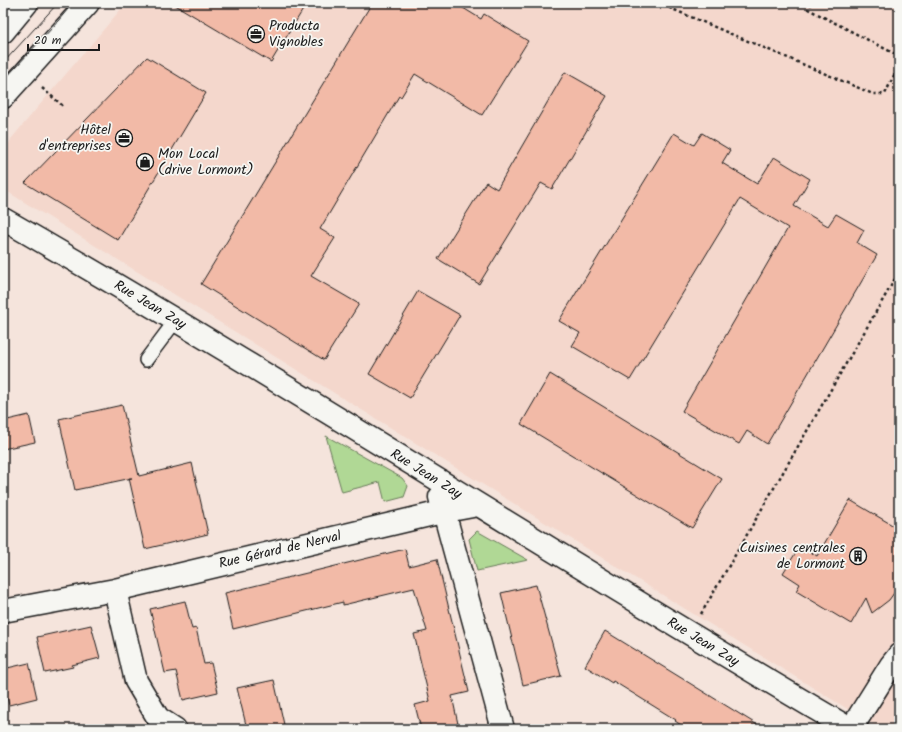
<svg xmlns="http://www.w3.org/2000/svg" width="902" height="732" viewBox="0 0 902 732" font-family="Kalam,sans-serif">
<rect width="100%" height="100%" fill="#f5e4dc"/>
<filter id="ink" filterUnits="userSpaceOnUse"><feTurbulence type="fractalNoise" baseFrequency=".025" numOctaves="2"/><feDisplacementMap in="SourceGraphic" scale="8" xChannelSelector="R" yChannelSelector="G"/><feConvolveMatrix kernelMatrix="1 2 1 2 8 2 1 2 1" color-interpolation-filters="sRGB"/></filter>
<g filter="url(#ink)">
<path fill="#f4d7cc" d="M126 3H899V729H876L877 727 3 189V156L11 139Z"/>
<path fill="#b0d895" stroke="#667a58" d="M326 436 402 478 408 486 404 497 385 502 380 482 342 492Z
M477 531 528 560 477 571 469 539Z"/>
<path fill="#f2baa7" stroke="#1c1c1c" d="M172 3H307L271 62Z
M372 3H455L481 19 484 14 528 41 482 115 415 74 401 97 399 96 320 229 335 238 311 276 359 304 324 360 201 284Z
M147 57 206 93 118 240 25 183Z
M565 72 607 96 552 189 541 183 479 284 438 259 486 182 497 189Z
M674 133 694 145 702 133 730 150 722 163 757 184 774 157 810 179 794 206 828 226 836 214 864 230 857 243 877 255 767 444 747 431 739 444 682 411 788 228 740 199 630 380 572 346 580 333 559 321Z
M418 291 460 315 410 398 369 374Z
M550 374 722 479 692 528 521 424Z
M122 405 139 476 192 463 208 534 145 549 129 478H132L75 490 59 419Z
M29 415 35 442 3 449V421Z
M850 500 899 529V586L889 600 872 613 866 598 851 624 796 591 800 584 783 573 800 546 817 556Z
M405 549 409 566 437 559 469 692 452 696 458 724 438 729H421L415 705 430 701 414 634 427 631 414 588 343 605V602L233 629 225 593Z
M536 585 561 676 523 685 501 593Z
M185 601 192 629 196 628 204 664 211 663 218 692 183 700 176 671 165 673 150 609Z
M91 625 100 658 72 665 73 667 45 673 37 637Z
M605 631 618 639 764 729H687L675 721 676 720 613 681 612 683 585 666Z
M29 663 37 698 9 705 7 697 3 698V669Z
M274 680 285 729H247L237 688Z"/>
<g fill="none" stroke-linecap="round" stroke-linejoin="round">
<g stroke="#1c1c1c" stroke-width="16">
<path id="service" d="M146 360 176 320"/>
</g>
<g stroke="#1c1c1c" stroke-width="25">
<path id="minor" d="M3 219C289 383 566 563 850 729
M440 497 503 729
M3 611 115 590
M175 729 158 718 136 681 115 590 446 511 478 505
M851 729 891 665 899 655"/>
</g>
<g stroke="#1c1c1c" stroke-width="25">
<path id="tertiary" d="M3 32 27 3
M3 97 88 3"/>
</g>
<path stroke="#1c1c1c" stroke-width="2.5" stroke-dasharray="3 3" stroke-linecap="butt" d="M658 3 873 94H885L899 65
M811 3 808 9 899 56
M42 88 63 106
M701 614 899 272
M456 729 479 724"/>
<use href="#service" stroke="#f6f6f2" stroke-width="13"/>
<use href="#minor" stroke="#f6f6f2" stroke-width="22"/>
<use href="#tertiary" stroke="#f6f6f2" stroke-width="22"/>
<path stroke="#1c1c1c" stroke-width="1" d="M3 63 58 3
M3 81 53 27 73 3"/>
</g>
</g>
<defs>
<g id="office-ring" transform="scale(0.9)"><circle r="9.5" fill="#f6f6f2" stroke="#1c1c1c" stroke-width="1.5"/><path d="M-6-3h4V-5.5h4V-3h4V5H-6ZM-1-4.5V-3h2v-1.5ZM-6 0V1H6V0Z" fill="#1c1c1c"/></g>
<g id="shop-ring" transform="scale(0.9)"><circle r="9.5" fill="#f6f6f2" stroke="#1c1c1c" stroke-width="1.5"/><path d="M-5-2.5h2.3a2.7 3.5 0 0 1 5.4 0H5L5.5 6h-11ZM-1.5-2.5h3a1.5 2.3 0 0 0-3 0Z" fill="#1c1c1c"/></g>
<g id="building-ring" transform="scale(0.9)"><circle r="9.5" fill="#f6f6f2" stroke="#1c1c1c" stroke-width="1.5"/><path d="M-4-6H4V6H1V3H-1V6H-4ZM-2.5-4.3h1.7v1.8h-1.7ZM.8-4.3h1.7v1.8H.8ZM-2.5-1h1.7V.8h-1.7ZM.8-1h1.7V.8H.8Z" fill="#1c1c1c"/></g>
</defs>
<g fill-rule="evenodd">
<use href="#office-ring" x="256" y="34"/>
<use href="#office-ring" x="124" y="138"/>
<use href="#shop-ring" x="145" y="162"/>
<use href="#building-ring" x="858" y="556"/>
</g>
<g text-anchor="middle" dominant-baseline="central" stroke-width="3.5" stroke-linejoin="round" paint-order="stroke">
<g font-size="14" fill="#1c1c1c" stroke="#f6f6f2" text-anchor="start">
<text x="269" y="26">Producta<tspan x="269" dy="16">Vignobles</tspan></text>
<text x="111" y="130" text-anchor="end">Hôtel<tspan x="111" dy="16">d'entreprises</tspan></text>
<text x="158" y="154">Mon Local<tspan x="158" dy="16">(drive Lormont)</tspan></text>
<text x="845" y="548" text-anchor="end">Cuisines centrales<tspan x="845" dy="16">de Lormont</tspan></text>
</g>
<g font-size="14" fill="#1c1c1c" stroke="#f6f6f2">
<text transform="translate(150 305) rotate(31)">Rue Jean Zay</text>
<text transform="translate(426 474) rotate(32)">Rue Jean Zay</text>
<text transform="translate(280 550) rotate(-13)">Rue Gérard de Nerval</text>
<text transform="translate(703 642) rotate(31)">Rue Jean Zay</text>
</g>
</g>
<rect width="902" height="732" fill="none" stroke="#f6f6f2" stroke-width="16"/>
<rect x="8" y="8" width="886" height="716" fill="none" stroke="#1c1c1c" stroke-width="1.5" filter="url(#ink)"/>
<path d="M28 44v6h71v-6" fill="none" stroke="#1c1c1c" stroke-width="2"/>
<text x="34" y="44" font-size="12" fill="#1c1c1c" stroke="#f6f6f2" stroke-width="3" paint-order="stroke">20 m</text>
</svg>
